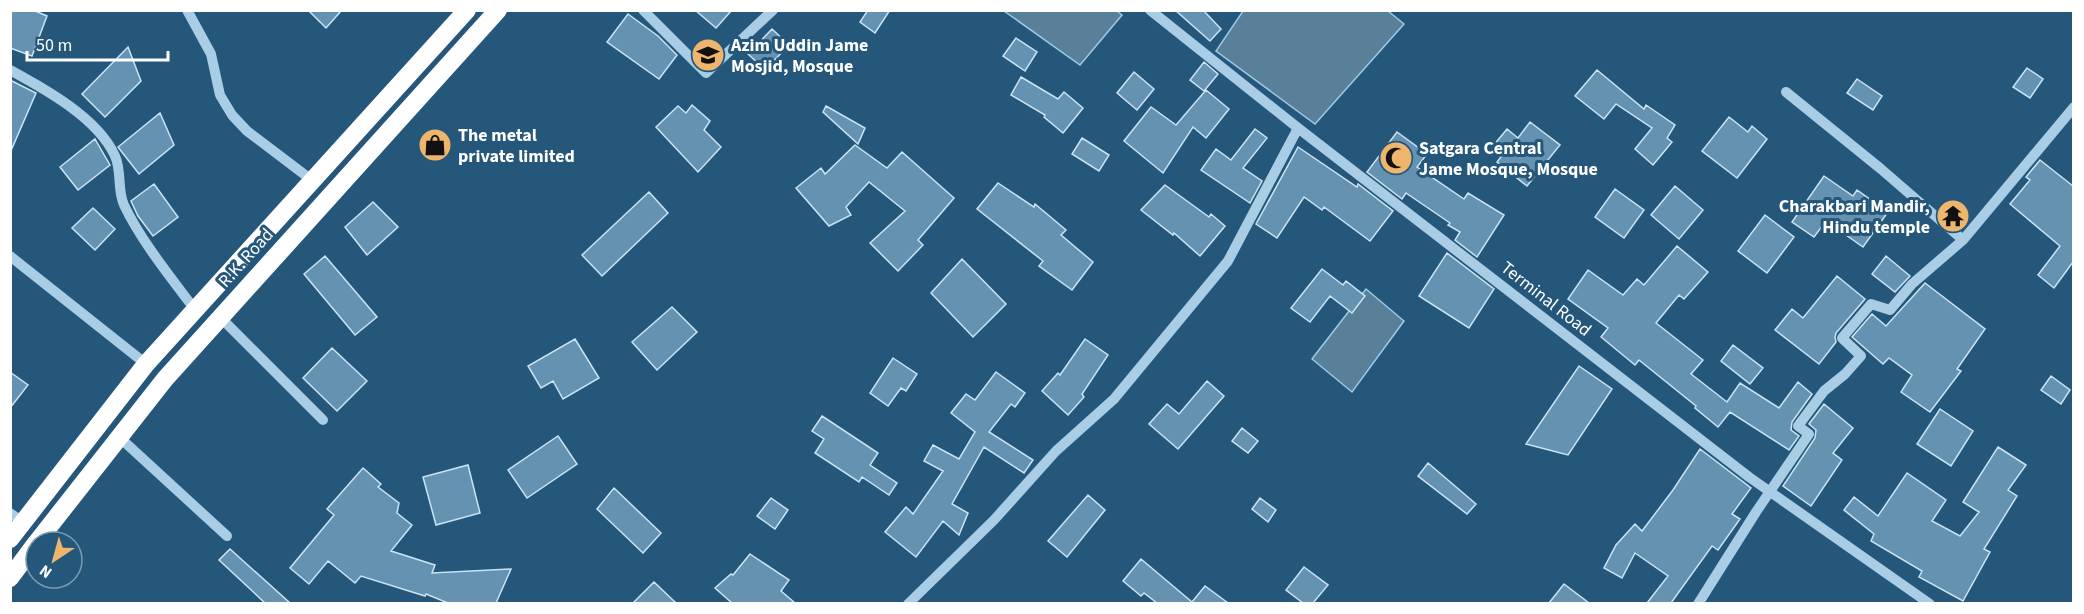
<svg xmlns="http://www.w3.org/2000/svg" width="2084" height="614" viewBox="0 0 2084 614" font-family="'Source Sans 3',sans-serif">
<rect width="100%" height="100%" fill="#25577b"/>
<path fill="#5a8099" stroke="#9cc9e5" stroke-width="1.5" d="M1117 11 1122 15 1080 65 1004 11Z
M1243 11H1388L1404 24 1315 124 1216 51Z
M1366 289 1404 321 1352 392 1312 359Z"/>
<path fill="#6592b1" stroke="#cbe4f4" stroke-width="1.5" d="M10 10H33L47 16 32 56 10 48Z
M308 10H342L326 28Z
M695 10H732L716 28Z
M868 10H890L875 33 860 22Z
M1175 10H1203L1221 29 1210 41Z
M628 14 658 36 677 55 659 79 607 42Z
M772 29 789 45 765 70 748 54Z
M1016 38 1037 52 1025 71 1003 56Z
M128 47 141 81 105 117 82 94Z
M1204 62 1218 74 1204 91 1190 80Z
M2027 68 2043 79 2030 98 2013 87Z
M1597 70 1644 109 1646 105 1675 125 1667 138 1672 142 1653 165 1635 149 1652 128 1616 104 1604 119 1575 96Z
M1134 72 1154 89 1137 110 1117 93Z
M1021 77 1058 99 1064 92 1083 108 1063 133 1044 117 1045 115 1011 95Z
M1857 79 1882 96 1873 110 1847 93Z
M10 80 36 93 10 153Z
M1206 90 1229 109 1206 138 1193 127 1163 173 1124 141 1151 107 1176 125Z
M692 105 710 121 704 130 721 147 698 172 656 127 678 106 686 113Z
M826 106 865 128 858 144 823 112Z
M160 113 174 145 139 174 118 147Z
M1729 117 1748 132 1752 126 1767 139 1737 178 1702 151Z
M1530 122 1560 145 1527 186 1497 162 1503 154 1493 146 1507 129 1518 138Z
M1255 129 1267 138 1243 168 1262 181 1250 203 1201 170 1216 149 1231 160Z
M1397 132 1427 154 1417 167 1464 199 1468 193 1504 215 1477 257 1455 240 1460 232 1448 225 1450 223 1406 193 1402 199 1367 172Z
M1082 138 1109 155 1099 171 1072 154Z
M95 139 110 165 78 190 60 167Z
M855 145 887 168 902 152 954 198 918 240 923 245 898 271 870 243 905 211 869 182 846 207 851 215 829 226 796 188 821 168 825 174Z
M1298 147 1357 187 1358 184 1393 211 1370 241 1324 207 1322 210 1304 197 1277 238 1256 224Z
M2040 160 2073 186V262L2054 288 2038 275 2060 246 2010 204 2030 180 2026 177Z
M1824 176 1853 196 1857 190 1888 212 1863 247 1826 221 1814 237 1792 222Z
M998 183 1034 207 1035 204 1066 230 1061 235 1093 262 1072 290 1039 266 1043 261 977 209Z
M154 184 178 217 153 236 138 216 131 201Z
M1165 185 1209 217 1211 214 1225 226 1200 256 1174 233 1173 235 1141 210Z
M1675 186 1703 210 1679 239 1651 215Z
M1615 189 1644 210 1624 238 1595 217Z
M649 192 668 213 602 276 582 255Z
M373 202 398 227 367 255 345 227Z
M93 208 115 229 95 250 72 228Z
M1765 215 1794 237 1767 273 1738 251Z
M1677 246 1708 272 1684 299 1679 295 1656 323 1703 360 1691 374 1727 402 1740 383 1779 408 1798 382 1812 394 1792 422 1791 430 1799 436 1789 450 1730 412 1718 427 1695 408 1696 406 1639 360 1635 365 1601 337 1608 328 1568 299 1588 270 1623 295 1637 279 1644 285Z
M1447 253 1494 289 1469 328 1419 296Z
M325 256 377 317 355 335 304 274Z
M1886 256 1910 276 1895 292 1872 274Z
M962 259 1006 304 973 337 931 293Z
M1322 269 1343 285 1346 281 1365 296 1352 313 1330 296 1310 322 1291 308Z
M1837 276 1865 299 1836 333 1835 337 1836 342 1819 364 1775 330 1792 309 1803 318Z
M1925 283 1985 329 1957 369 1961 371 1930 412 1901 392 1912 375 1889 358 1883 364 1852 337 1872 314 1886 326Z
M672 307 697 332 657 370 632 342Z
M575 339 599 378 563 399 553 381 541 388 528 366Z
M1085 339 1108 355 1082 394 1084 397 1068 415 1042 391 1058 373 1060 375Z
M1733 345 1763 368 1750 384 1721 361Z
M332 348 367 381 337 411 303 378Z
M893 358 917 374 906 391 901 388 888 406 870 393Z
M1579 366 1612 389 1568 455 1526 444Z
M10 372 28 385 10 408Z
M996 372 1025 393 1015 407 1011 404 989 432 1033 460 1024 473 984 447 952 504 968 513 959 535 943 521 916 557 885 532 906 507 913 514 943 471 924 461 933 445 959 459 975 432 951 413 966 394 975 400Z
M2051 376 2070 390 2061 404 2041 390Z
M1207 381 1224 396 1178 449 1149 424 1167 404 1179 414Z
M1824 404 1853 428 1833 453 1842 460 1811 506 1783 486 1815 438 1816 430 1809 424Z
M1940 409 1973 431 1951 466 1917 444Z
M822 416 878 453 870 465 897 483 889 495 862 477 859 482 815 453 824 439 812 431Z
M1242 428 1258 441 1248 453 1232 441Z
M558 436 577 464 527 498 508 470Z
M1998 447 2026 465 2008 490 2017 496 1984 549 1990 552 1963 601 1919 577 1922 571 1871 541 1874 534 1844 510 1854 497 1878 516 1907 473 1946 500 1932 521 1960 536 1979 512 1963 502Z
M1700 449 1751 488 1732 514 1740 519 1718 550 1712 546 1671 603H1647L1668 576 1635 553 1622 578 1604 568 1616 545 1635 524 1642 531 1673 490Z
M1428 463 1476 504 1467 514 1418 476Z
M468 465 480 513 436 525 423 477Z
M363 468 381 484 378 487 399 503 397 513 412 525 391 551 435 565 432 573 511 569 496 603H448L426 594 425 596 361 576 355 583 328 561 309 584 290 568 334 515 327 509Z
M614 488 661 533 643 553 597 509Z
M1088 495 1105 510 1067 557 1048 541Z
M771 498 788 510 775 529 757 516Z
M1260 498 1276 510 1268 522 1252 509Z
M230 549 290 603H265L219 560Z
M750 554 789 580 781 591 795 603H732L715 588 731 574 733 575Z
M1141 559 1192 602 1205 586 1228 603H1157L1144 593 1141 596 1123 581Z
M1304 567 1328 585 1313 603H1303L1286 590Z
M654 582 676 603H633Z
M1564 584 1589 603H1549Z"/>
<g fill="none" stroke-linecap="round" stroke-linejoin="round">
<path stroke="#a8cde4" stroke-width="10" d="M187 10 211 54 220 95 232 115 247 131 313 181
M643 10 706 73 773 10
M1150 10 1298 128 1749 477 1930 604
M10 70C45 89 98 118 115 156 122 171 117 190 124 205 141 241 172 279 196 311
M1786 92 1881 169 1963 240
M10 256 146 364
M220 317 323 420
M118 436 227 536
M10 513 23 522
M908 604 994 520 1056 451 1114 399 1228 261 1298 128
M1698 604 1756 512 1809 434 1798 426 1824 391 1845 374 1861 356 1842 338 1871 304 1890 310 1912 284 1963 240 2074 107"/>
<path stroke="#fff" stroke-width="18" d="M10 539 146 364 467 10
M37 542 165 379 498 10
M10 578 36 543"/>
</g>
<defs>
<g id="school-disc" transform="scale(1.725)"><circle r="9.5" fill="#eeb56c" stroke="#25577b"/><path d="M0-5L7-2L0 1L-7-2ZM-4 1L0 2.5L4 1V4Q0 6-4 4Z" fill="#111"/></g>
<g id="shop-disc" transform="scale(1.725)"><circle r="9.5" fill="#eeb56c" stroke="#25577b"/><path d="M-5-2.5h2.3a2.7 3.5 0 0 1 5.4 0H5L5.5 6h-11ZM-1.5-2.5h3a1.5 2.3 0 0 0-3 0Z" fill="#111"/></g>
<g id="mosque-disc" transform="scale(1.725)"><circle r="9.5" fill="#eeb56c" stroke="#25577b"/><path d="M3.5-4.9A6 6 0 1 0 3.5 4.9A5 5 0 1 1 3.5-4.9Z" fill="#111"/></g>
<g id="temple-disc" transform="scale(1.725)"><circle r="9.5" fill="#eeb56c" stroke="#25577b"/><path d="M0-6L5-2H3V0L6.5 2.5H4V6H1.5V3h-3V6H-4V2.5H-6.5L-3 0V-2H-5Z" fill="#111"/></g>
</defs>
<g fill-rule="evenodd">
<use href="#school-disc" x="708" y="55"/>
<use href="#shop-disc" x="435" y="145"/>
<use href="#mosque-disc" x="1396" y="158"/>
<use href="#temple-disc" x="1953" y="216"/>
</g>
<g text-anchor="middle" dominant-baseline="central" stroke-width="6" stroke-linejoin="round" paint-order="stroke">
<g font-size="18" font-weight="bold" fill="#fff" stroke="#25577b" text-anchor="start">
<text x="731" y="45">Azim Uddin Jame<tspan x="731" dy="21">Mosjid, Mosque</tspan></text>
<text x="458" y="135">The metal<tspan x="458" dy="21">private limited</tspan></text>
<text x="1419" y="148">Satgara Central<tspan x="1419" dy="21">Jame Mosque, Mosque</tspan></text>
<text x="1930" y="206" text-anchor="end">Charakbari Mandir,<tspan x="1930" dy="21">Hindu temple</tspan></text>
</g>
<g font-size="18" fill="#fff" stroke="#25577b">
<text transform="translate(246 258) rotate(-48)">R.K. Road</text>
<text transform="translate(1546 299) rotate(38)">Terminal Road</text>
</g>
</g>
<rect width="2084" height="614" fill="none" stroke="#ffffff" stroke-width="24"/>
<g transform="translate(54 560) rotate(216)"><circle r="28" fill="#25577b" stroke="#7c9ab0" stroke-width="1.5"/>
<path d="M0-4.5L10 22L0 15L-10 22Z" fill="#eeb56c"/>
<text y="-9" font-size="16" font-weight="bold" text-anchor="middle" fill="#ffffff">N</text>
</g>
<path d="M27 51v9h141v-9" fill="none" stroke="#ffffff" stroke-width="3"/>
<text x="36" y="51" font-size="18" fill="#ffffff" stroke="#25577b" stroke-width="4.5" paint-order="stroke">50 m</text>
</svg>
